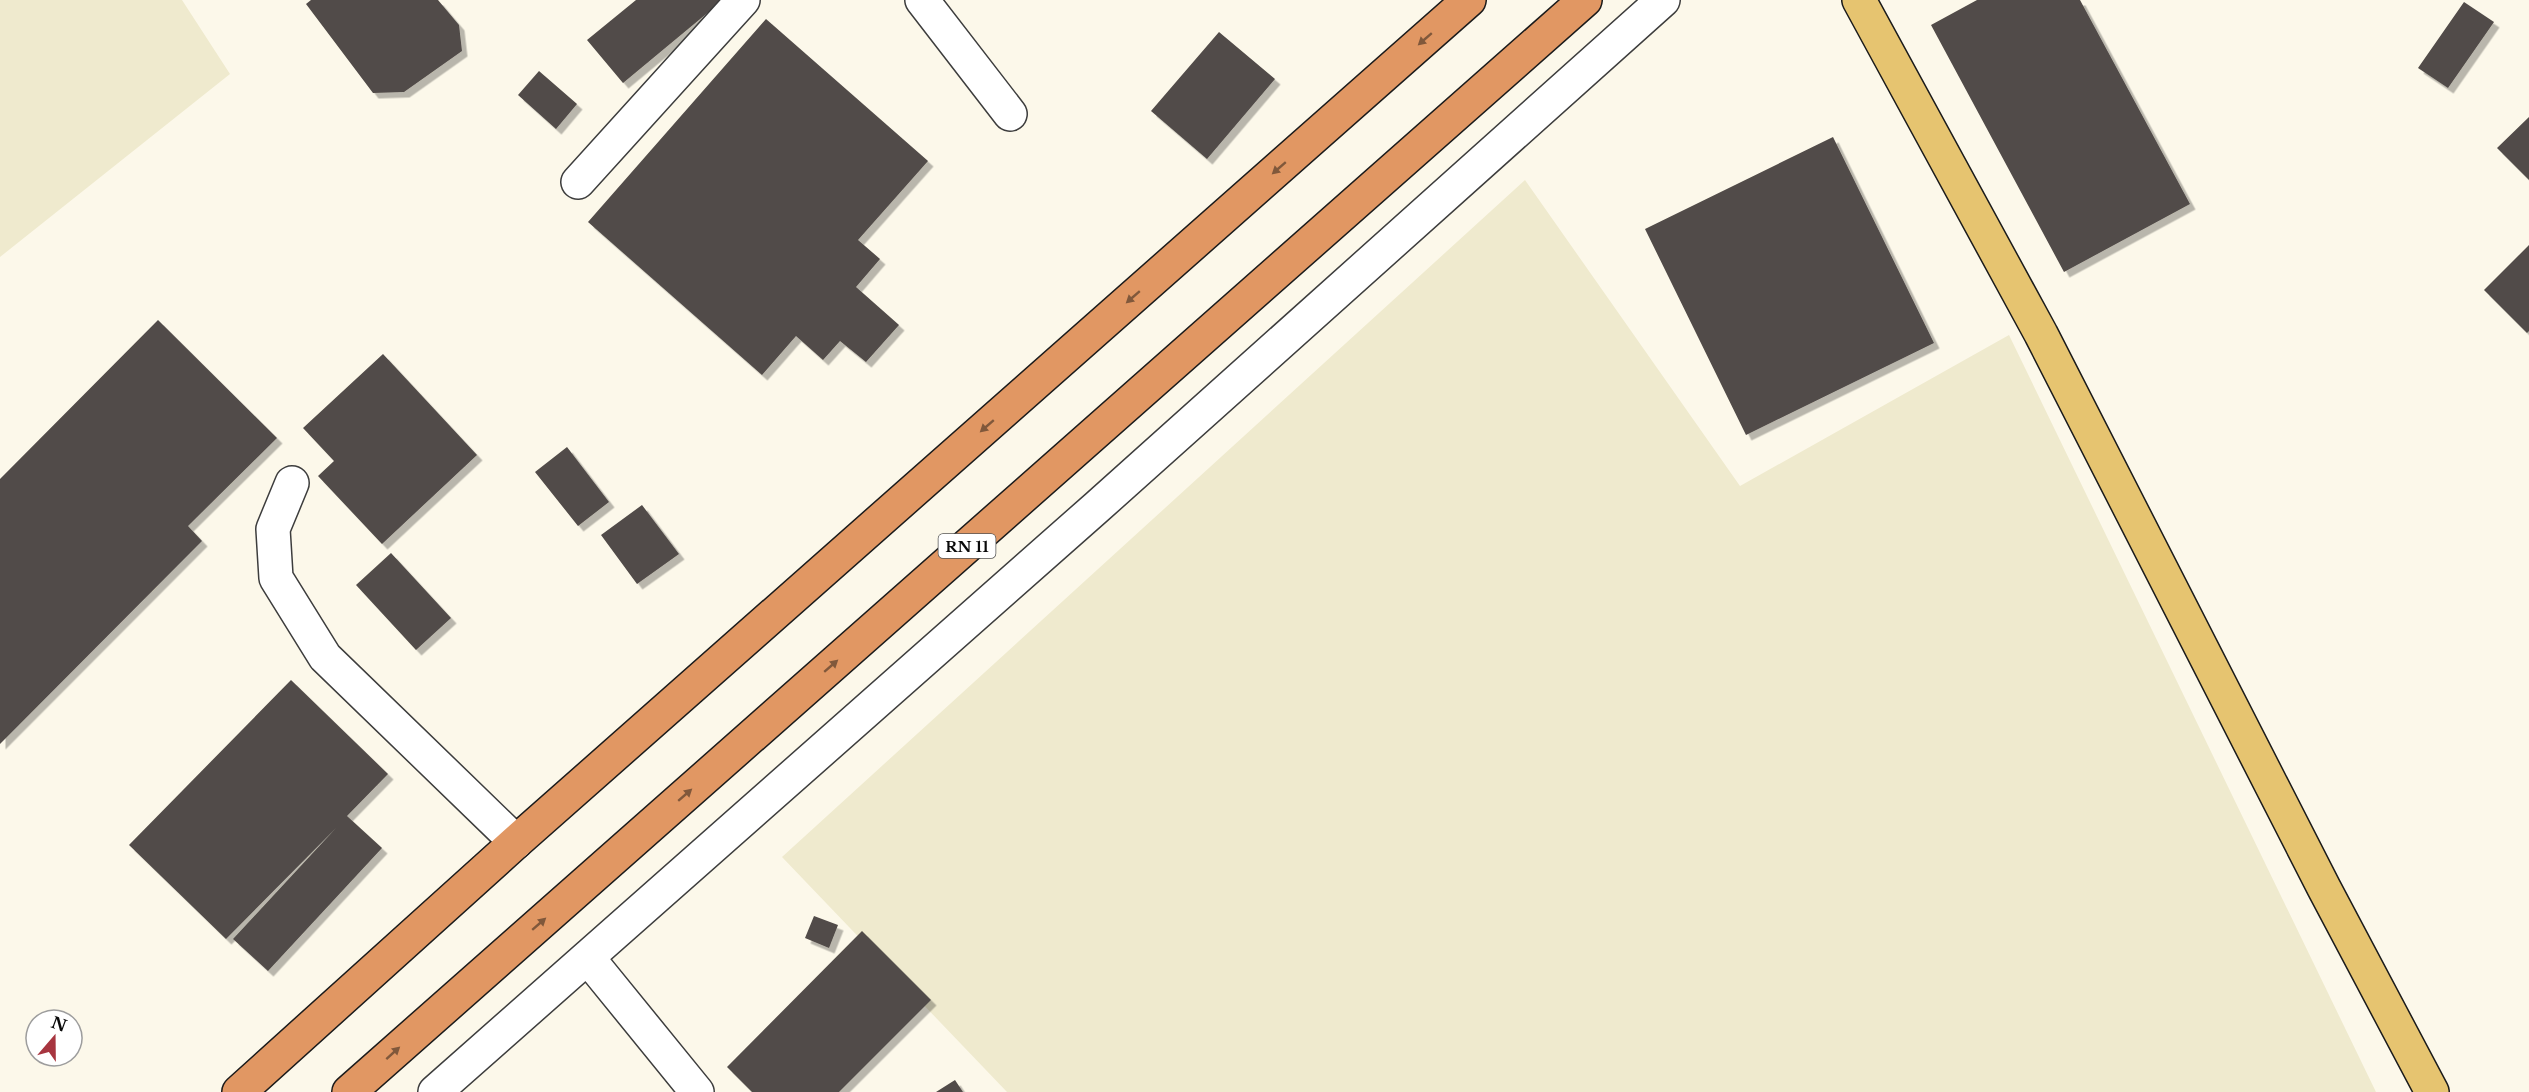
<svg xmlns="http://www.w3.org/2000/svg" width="2529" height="1092" viewBox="0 0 2529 1092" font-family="'Libre Baskerville',serif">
<defs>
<filter id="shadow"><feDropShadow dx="5.5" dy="5.5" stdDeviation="0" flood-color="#0004"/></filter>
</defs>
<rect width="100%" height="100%" fill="#fcf8ea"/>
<path fill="#efeace" d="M0 0H182L230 74 0 257Z
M1525 180 1740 486 2009 335 2376 1092H1007L782 857Z"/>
<path fill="#514b48" filter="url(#shadow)" d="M311 0H438L459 25 462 51 404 92 373 93 306 4Z
M636 0H723L623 83 587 40Z
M1977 0H2080L2190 204 2064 272 1931 25Z
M2464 2 2494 22 2448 88 2418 68Z
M766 19 928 161 858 240 880 259 856 287 899 325 866 362 840 341 823 360 796 336 762 375 588 222Z
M1219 32 1275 79 1207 159 1151 111Z
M539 71 577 104 556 129 518 95Z
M2529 117V180L2497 148Z
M1833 137 1934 343 1746 435 1645 229Z
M2529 245V331L2527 333 2484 290Z
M158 320 277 438 188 526 202 541 0 744V479Z
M383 354 477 455 382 544 318 476 334 461 303 428Z
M567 447 609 502 578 526 535 472Z
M642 505 679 554 637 584 601 535Z
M391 553 451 618 416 650 356 585Z
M291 680 388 774 347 816 382 848 268 971 233 939 336 828 226 939 129 845Z
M814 916 838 925 829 948 805 938Z
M862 931 931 1000 839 1092H752L727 1067Z
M955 1080 963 1092H936Z"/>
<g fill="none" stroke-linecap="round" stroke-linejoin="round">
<g stroke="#3d3d3d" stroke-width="36">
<path id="minor" d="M922 0 1010 114
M578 182 743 0
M292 483 273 529 276 578 325 657 516 842
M588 958 697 1092
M435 1092 1097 507 1663 0"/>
</g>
<g stroke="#1b1b1b" stroke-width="36">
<path id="major" d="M1859 0 2041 334 2324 888 2432 1092"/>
</g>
<g stroke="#1b1b1b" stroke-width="36">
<path id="highway" d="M239 1092 516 842 1469 0
M349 1092 1585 0"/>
</g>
<use href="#minor" stroke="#fff" stroke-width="33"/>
<use href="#major" stroke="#e6c470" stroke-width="33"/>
<use href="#highway" stroke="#e19763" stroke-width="33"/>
</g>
<defs><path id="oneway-solid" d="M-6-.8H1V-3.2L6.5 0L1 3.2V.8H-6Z" transform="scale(1.5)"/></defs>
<g fill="#80583b">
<use href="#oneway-solid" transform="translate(1425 39) rotate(139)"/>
<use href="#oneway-solid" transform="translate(1279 168) rotate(139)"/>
<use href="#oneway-solid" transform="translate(1133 297) rotate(139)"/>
<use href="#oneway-solid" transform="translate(987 426) rotate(139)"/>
<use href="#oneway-solid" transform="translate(831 666) rotate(-41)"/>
<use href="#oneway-solid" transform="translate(685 795) rotate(-41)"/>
<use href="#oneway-solid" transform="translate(539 924) rotate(-41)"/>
<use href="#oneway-solid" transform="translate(393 1053) rotate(-42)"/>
</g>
<g text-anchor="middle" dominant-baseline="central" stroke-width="6" stroke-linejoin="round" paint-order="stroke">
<rect fill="#fff" stroke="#545454" stroke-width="1.5" x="938.5" y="534" width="57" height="24" rx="4.5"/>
<g font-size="15" font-weight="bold" fill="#0a0a0a">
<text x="967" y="546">RN 11</text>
</g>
</g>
<g transform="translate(54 1038) rotate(20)"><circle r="28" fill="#ffffff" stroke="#9d9d9d" stroke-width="1.5"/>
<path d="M0-4.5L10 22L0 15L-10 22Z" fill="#a7353f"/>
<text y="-9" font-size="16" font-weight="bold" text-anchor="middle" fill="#0a0a0a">N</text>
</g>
</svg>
